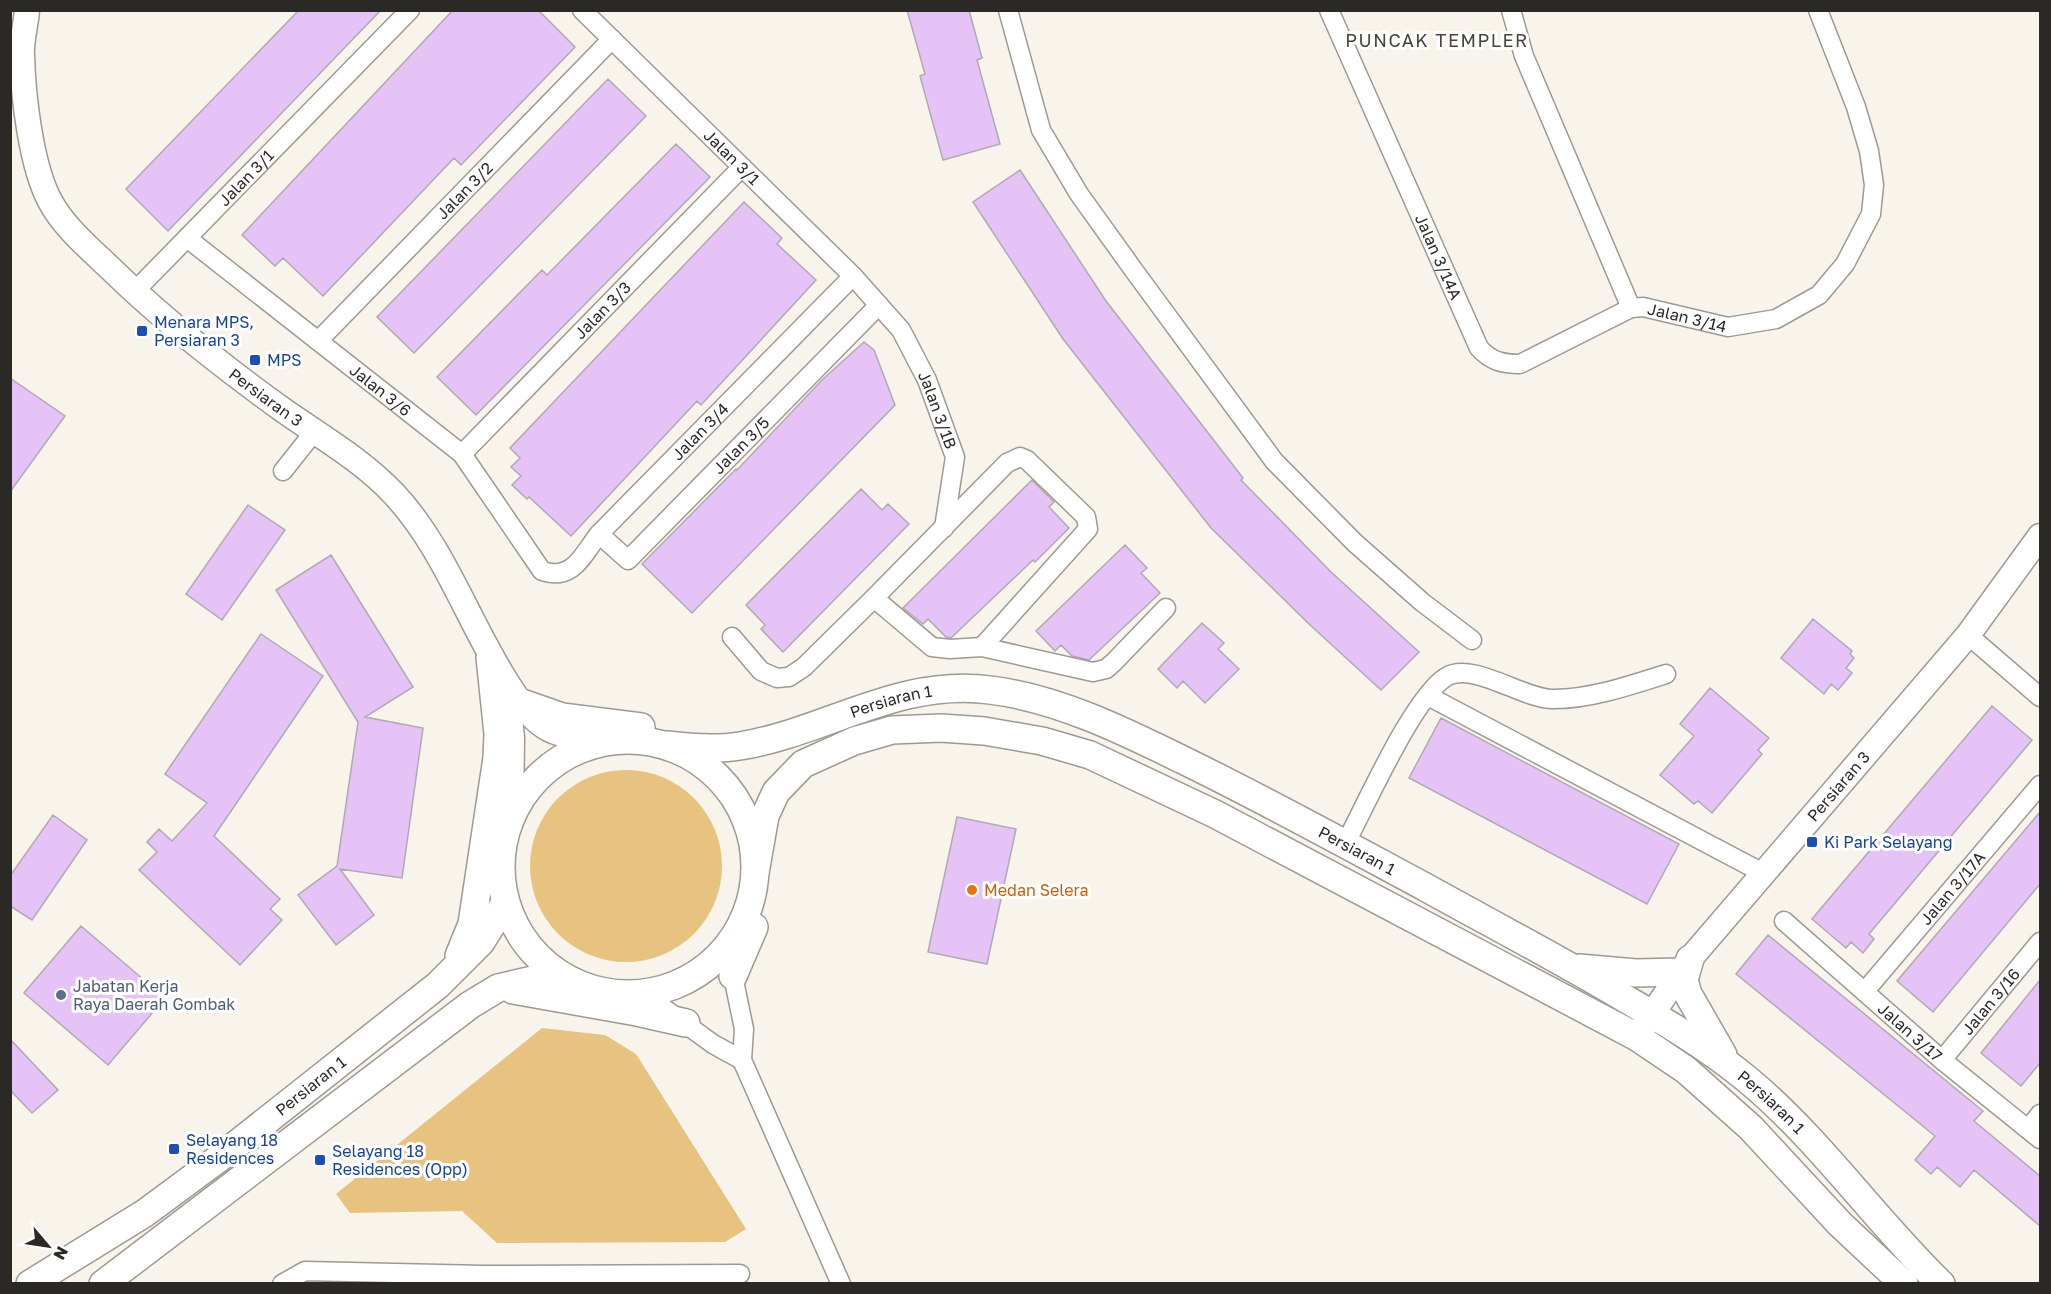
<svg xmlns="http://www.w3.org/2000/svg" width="2051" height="1294" viewBox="0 0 2051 1294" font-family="'Golos Text',sans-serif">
<rect width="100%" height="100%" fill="#f8f3eb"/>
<path fill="#e8c380" d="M530 866a96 96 0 1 1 192 0a96 96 0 1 1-192 0Z
M542 1028 605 1035 636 1054 746 1229 725 1242 497 1243 462 1211 350 1213 336 1194Z"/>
<path fill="#e5c3f7" stroke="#afaab2" stroke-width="1.5" d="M299 10H381L168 231 126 189Z
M453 10H538L575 47 461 165 454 158 323 296 283 258 275 266 242 235Z
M907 10H969L982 58 977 60 1000 144 943 160 920 76 925 74Z
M608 79 646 116 414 353 377 317Z
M676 144 710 177 476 415 437 377 542 270 547 275Z
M1020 170 1106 301 1243 478 1241 480 1331 572 1419 652 1381 690 1309 624 1211 528 1063 339 973 202Z
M744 202 782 238 777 244 816 280 701 405 697 401 571 536 529 497 527 499 512 485 521 476 511 467 520 458 510 448Z
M864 342 874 350 895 405 692 613 642 564 736 469 737 470 822 380Z
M10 378 65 416 10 492Z
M1032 480 1054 502 1049 507 1069 528 1035 562 1033 560 951 638 946 637 928 619 923 624 903 608Z
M861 489 882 510 888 504 909 524 783 652 761 629 765 625 746 605Z
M248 505 285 530 222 620 186 594Z
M1125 545 1147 568 1141 573 1160 593 1089 660 1072 656 1061 645 1055 651 1036 631Z
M331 555 413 687 365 717 423 728 402 878 340 869 374 915 336 945 298 895 337 866 358 722 276 590Z
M1813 619 1852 651 1850 654 1854 658 1846 668 1852 673 1838 690 1831 684 1824 694 1781 658Z
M1202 623 1224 643 1218 649 1239 669 1205 703 1183 681 1177 688 1158 669Z
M261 634 323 676 214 836 280 899 270 909 282 920 240 965 139 870 157 852 147 842 159 829 172 841 207 803 165 774Z
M1710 688 1769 738 1758 750 1762 754 1712 813 1698 801 1694 804 1660 775 1694 736 1680 724Z
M1992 706 2032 740 1869 934 1874 939 1863 953 1851 942 1846 948 1812 919Z
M1441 718 1679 844 1647 904 1409 778Z
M2040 812V884L1933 1012 1897 981Z
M53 815 87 840 32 920 10 906V876Z
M957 817 1016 829 987 964 928 952Z
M81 926 165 998 108 1065 24 993Z
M1768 935 1983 1111 1974 1121 2040 1176V1226L1974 1170 1960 1187 1937 1167 1931 1174 1915 1160 1935 1136 1736 974Z
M2040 980V1063L2021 1086 1981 1053Z
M10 1039 58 1090 32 1113 10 1090Z"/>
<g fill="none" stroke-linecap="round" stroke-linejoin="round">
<g stroke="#9e9a92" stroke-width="21">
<g id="minor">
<path id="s1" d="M582 10 853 276 901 330 927 380 955 457 944 528"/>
<path d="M1008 10 1041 130 1079 194 1135 272 1274 461 1355 543 1422 602 1472 640"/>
<path id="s2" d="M1329 10 1479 348C1491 361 1502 364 1520 364L1631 308 1643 307 1728 327 1776 319 1819 295 1845 264 1871 214 1874 185 1869 151 1856 107 1818 10"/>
<path d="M1511 10 1524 56 1631 308"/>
<path id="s3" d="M187 238 462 454 542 571C573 581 582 556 599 534L853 276"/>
<path id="s4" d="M134 292 410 10"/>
<path id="s5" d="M318 341 612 39"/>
<path id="s6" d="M462 454 742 167"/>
<path d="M283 471 314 432"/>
<path id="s7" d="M599 534 628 560 879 305"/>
<path d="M874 598 932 647 950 649 982 647 1093 672 1106 669 1114 662 1166 608"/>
<path d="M1968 635 2040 697"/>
<path d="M732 637 761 671 777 678 789 677 804 667 874 598 1007 463 1020 457 1027 460 1086 517 1088 529 982 647"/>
<path d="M1428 696 1763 873"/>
<path d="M1345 844C1366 805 1413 698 1446 677 1472 661 1522 698 1551 699 1587 700 1632 685 1666 674"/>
<path id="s8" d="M1784 921 1942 1060 2040 1139"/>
<path d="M734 936 733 976 744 1029 742 1060 841 1284"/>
<path id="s9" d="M1865 991 2040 785"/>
<path d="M644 994 713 1044 742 1060"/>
<path id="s10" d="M1942 1060 2040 942"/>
<path d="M2028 1129 2040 1114"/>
<path d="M282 1284 305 1271 484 1275 740 1274"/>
</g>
</g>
<g stroke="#9e9a92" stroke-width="27">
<g id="tertiary">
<path id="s11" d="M27 10C26 25 21 41 22 55 23 95 31 166 50 201 63 226 89 248 110 268 163 320 222 366 283 410 320 436 362 460 394 494 443 546 468 621 506 681 517 698 528 716 545 727 562 738 587 738 607 741"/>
<path d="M507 686 512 738 511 819"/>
<path id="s12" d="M1641 1030 1690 959 1968 635 2040 536"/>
</g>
</g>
<g stroke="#9e9a92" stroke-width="30">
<g id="secondary">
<path d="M519 702 562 717 641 727"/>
<circle cx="628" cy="867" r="127"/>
<path id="s13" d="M667 745C691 748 716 750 740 746 826 732 898 678 990 690 1057 698 1124 731 1183 760 1265 800 1345 844 1425 887 1490 923 1555 957 1619 995 1664 1021 1708 1047 1748 1080 1820 1140 1874 1219 1941 1284"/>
<path d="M755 873 765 816 776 792 803 764 854 741 892 730 941 728 984 731 1042 741 1090 755 1215 814 1637 1037 1686 1070 1751 1128 1840 1224 1904 1284"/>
<path d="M459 956 472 924 497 758 498 734 490 657"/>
<path d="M1690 959 1684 980 1688 994 1723 1055"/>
<path d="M1579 968 1636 973 1680 972"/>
<path d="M733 976 754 927"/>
<path d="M513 990 637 1012 686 1023"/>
<path id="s14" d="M30 1284 145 1213 218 1159 438 985 481 942 505 903"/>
<path d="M103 1284 470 1005 498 988 559 974"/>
</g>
</g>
<use href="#minor" stroke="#fff" stroke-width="18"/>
<use href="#tertiary" stroke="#fff" stroke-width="24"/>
<use href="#secondary" stroke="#fff" stroke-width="27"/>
</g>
<g fill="#1a4fb4" stroke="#fff" stroke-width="2">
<rect x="136" y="325" width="12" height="12" rx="3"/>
<rect x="249" y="354" width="12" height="12" rx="3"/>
<rect x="1806" y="836" width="12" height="12" rx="3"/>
<rect x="168" y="1143" width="12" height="12" rx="3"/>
<rect x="314" y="1154" width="12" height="12" rx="3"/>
</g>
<circle fill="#e8710a" stroke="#fff" stroke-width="2" cx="972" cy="890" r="6"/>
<circle fill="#5c6f8a" stroke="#fff" stroke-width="2" cx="61" cy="995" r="6"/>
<g text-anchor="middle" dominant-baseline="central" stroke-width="6" stroke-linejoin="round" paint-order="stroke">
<g font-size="16" fill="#2a2926" stroke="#fff">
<text stroke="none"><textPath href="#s1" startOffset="210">Jalan 3/1</textPath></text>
<text stroke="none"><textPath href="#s4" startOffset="160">Jalan 3/1</textPath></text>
<text stroke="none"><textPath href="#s5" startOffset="210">Jalan 3/2</textPath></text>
<text stroke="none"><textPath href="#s2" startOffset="270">Jalan 3/14A</textPath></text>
<text stroke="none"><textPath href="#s6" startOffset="201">Jalan 3/3</textPath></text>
<text stroke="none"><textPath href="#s2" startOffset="597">Jalan 3/14</textPath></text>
<text stroke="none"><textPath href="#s3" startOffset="246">Jalan 3/6</textPath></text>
<text stroke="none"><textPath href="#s11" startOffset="488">Persiaran 3</textPath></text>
<text stroke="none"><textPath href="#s1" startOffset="540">Jalan 3/1B</textPath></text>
<text stroke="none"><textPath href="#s3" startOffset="710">Jalan 3/4</textPath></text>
<text stroke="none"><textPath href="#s7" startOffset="200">Jalan 3/5</textPath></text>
<text stroke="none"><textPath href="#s13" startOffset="231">Persiaran 1</textPath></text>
<text stroke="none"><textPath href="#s12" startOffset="314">Persiaran 3</textPath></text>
<text stroke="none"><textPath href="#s13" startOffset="734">Persiaran 1</textPath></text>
<text stroke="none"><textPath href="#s9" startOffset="135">Jalan 3/17A</textPath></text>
<text stroke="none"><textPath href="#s10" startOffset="76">Jalan 3/16</textPath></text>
<text stroke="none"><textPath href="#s8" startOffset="168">Jalan 3/17</textPath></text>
<text stroke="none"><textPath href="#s14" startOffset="344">Persiaran 1</textPath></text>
<text stroke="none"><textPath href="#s13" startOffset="1220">Persiaran 1</textPath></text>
</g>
<g font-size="16" fill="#164399" stroke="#fff" text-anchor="start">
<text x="154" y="322">Menara MPS,<tspan x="154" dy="18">Persiaran 3</tspan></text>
<text x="267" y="360">MPS</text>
<text x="1824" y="842">Ki Park Selayang</text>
<text x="186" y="1140">Selayang 18<tspan x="186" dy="18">Residences</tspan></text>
<text x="332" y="1151">Selayang 18<tspan x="332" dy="18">Residences (Opp)</tspan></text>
</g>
<g font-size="16" fill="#c56008" stroke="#fff" text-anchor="start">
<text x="984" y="890">Medan Selera</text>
</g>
<g font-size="16" fill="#4e5e75" stroke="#fff" text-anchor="start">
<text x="73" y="986">Jabatan Kerja<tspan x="73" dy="18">Raya Daerah Gombak</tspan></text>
</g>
<g font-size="18" letter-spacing="1.5" fill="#48443d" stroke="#fff">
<text x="1437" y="40">PUNCAK TEMPLER</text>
</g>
</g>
<rect width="2051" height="1294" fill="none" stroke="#2a2926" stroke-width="24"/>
<g transform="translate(48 1246) rotate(119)" stroke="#ffffff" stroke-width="4.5" paint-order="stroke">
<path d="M0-4.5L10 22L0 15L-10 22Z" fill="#2a2926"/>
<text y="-9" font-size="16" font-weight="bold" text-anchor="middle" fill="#2a2926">N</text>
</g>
</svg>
